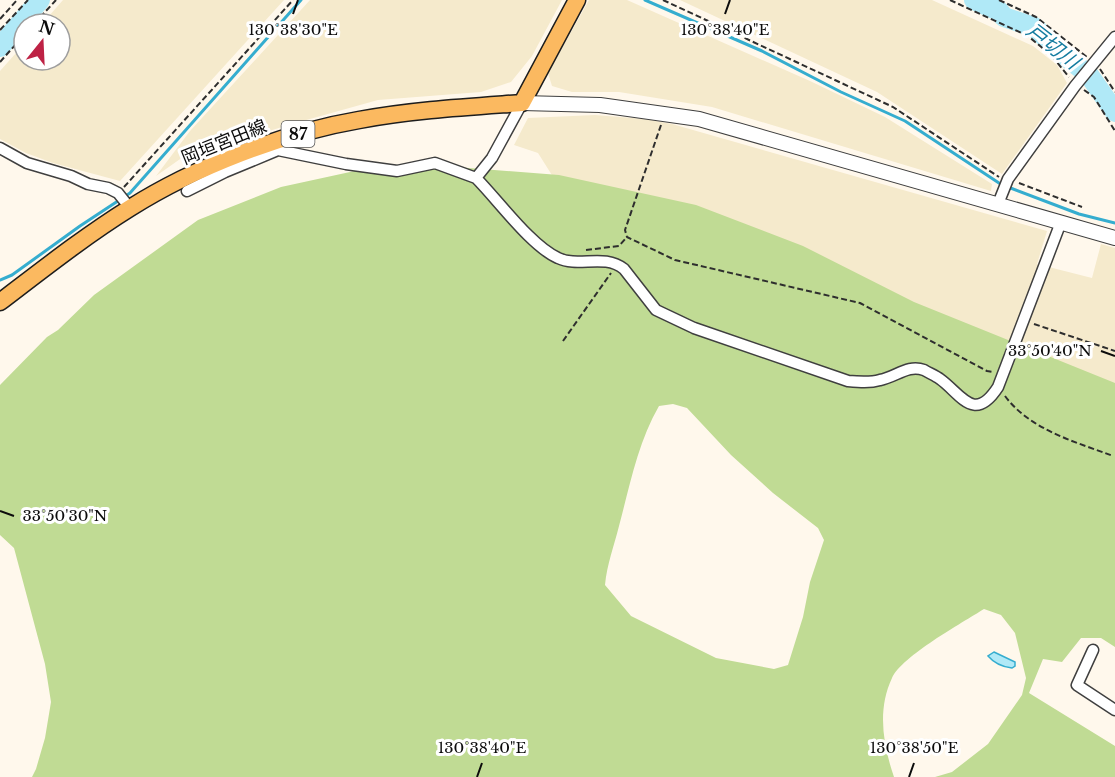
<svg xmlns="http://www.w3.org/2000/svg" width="1115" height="777" viewBox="0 0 1115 777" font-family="'Libre Baskerville','Noto Sans JP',serif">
<rect width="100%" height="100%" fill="#fff8ec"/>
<path fill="#f5eacc" d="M63 0H284L120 181 53 163 26 153 0 139V71L24 44V60H60V24H42Z
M310 0H562L532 56 511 82 481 92 378 100 292 124 183 157 156 176 190 131Z
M589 0H627L810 81 885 117 992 184 991 191 712 107 619 92H572L552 86 548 73Z
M680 0H932L1033 46 1057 65 1067 83 1002 174 877 92Z
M595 115 645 119 672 124 1047 231 1037 264 1092 278 1101 244 1115 248V424L567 199 538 153 514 145 528 118Z"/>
<path fill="#c0db94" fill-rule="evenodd" d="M373 167H456L559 175 696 205 803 246 914 302 1115 383V647L1101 638H1081L1062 662 1043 659 1029 693 1115 746V777H935L952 772 988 744 1022 695 1026 678 1015 633 1001 615 984 609C962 623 902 656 892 678 877 710 883 745 894 777H32L36 769 45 738 51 702 45 664 14 548 0 535V385L47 337 58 330 94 295 198 220 281 187ZM673 404 687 408 731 455 773 493 818 528 824 540 810 582 803 617 788 665 774 669 716 658 631 616 605 585C607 564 614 546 619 526 630 485 638 442 659 406Z"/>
<path fill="#b0e9f7" stroke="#35adcf" stroke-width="1.5" d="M994 652 1015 662V666L1012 668C1003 667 994 663 988 656Z"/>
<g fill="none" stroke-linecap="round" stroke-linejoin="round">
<path stroke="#35adcf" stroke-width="3" d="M645 0 762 51 841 92 905 121 1002 185
M1008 187 1079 214 1115 223
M0 280 12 275 80 226 130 193 301 0"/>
<path stroke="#b0e9f7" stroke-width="20" d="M974 0 999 11 1004 17 1034 27 1070 60 1089 75 1115 112
M0 47 40 0"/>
<g stroke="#3f3f3f" stroke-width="13">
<path id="minor" d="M522 103 492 158 476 178C498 200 531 246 558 258 579 268 604 253 624 269L656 310 694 328 848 381C859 382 870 383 880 380 896 377 908 364 924 370 929 373 936 376 940 379 961 394 974 424 998 387L1061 222
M0 148 27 163 71 176 88 184 108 188 118 193 130 208
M187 191 225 172 278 150 346 164 397 171 435 163 476 178
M998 204 1008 179 1075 86 1115 37
M1093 650 1077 685 1115 710"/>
</g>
<g stroke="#3f3f3f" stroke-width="16">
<path id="tertiary" d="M522 103 600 105 699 119 1115 238"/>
</g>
<g stroke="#1d1d1d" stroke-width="19">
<path id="primary" d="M0 302C42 270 85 236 130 208 195 167 283 133 359 120 413 110 467 107 522 103L577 0"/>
</g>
<path stroke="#2e2e2e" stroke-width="2" stroke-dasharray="6 3" stroke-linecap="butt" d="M663 0 893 107 999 177
M950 0 1028 36 1051 55 1069 77
M999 0 1036 17 1087 57
M0 19 17 0
M34 24 56 0
M0 30 28 0
M0 62 24 35
M1100 69 1115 92
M1084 90 1094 97 1115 131
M661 125 625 230 627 237 675 260 860 303 987 371 994 372
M1019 183 1082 207
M124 187 293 0
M586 250 619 246 627 237
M1034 324 1115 351
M563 341 611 273
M1005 396C1030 430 1076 442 1113 456"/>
<use href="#minor" stroke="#fff" stroke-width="10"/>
<use href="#tertiary" stroke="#fff" stroke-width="14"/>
<use href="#primary" stroke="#fbb960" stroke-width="16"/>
</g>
<path fill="none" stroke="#0c0c0c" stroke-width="2" d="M293 14 298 0M725 14 730 0M1101 351 1115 356M0 511 14 516M477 777 482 763M909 777 914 763"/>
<g text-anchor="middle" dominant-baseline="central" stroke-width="6" stroke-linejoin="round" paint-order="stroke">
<rect fill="#fff" stroke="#555" stroke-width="1.5" x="281.5" y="121" width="33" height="26" rx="4.5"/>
<g font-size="16" font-weight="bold" fill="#0c0c0c">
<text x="298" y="134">87</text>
</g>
<g font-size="18" fill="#0c0c0c" stroke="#fff">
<text transform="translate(224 142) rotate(-22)">岡垣宮田線</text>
</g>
<g font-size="20" font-style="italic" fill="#147ca0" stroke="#fff">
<text transform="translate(1053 46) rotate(38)">戸切川</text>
</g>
</g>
<g font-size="15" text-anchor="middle" fill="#0c0c0c" stroke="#fff" stroke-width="6" stroke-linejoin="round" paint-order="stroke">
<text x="293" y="35">130°38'30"E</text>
<text x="725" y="35">130°38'40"E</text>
<text x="1050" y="356">33°50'40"N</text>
<text x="65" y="521">33°50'30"N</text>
<text x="482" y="753">130°38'40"E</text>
<text x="914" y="753">130°38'50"E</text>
</g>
<g transform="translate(42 42) rotate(18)"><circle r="28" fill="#ffffff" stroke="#9e9e9e" stroke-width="1.5"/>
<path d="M0-4.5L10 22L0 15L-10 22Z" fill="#be2245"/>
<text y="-9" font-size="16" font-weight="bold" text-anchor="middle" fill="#0c0c0c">N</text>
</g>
</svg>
